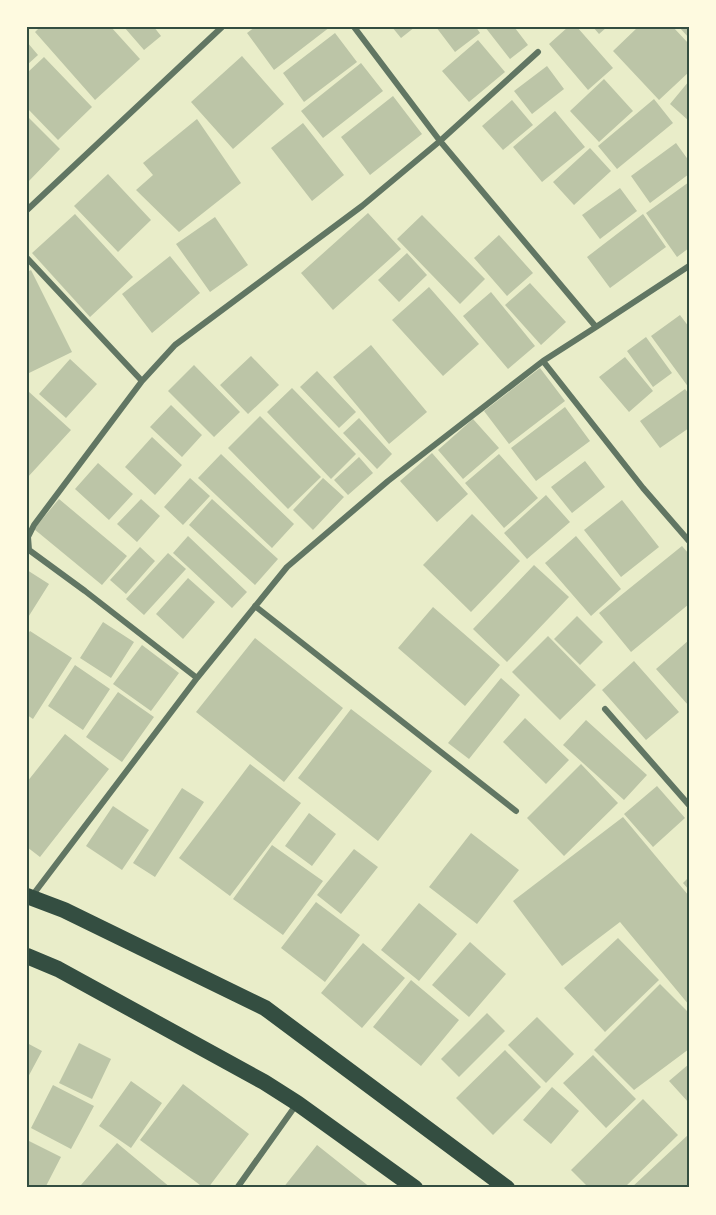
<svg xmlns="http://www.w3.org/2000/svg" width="716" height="1215" viewBox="0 0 716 1215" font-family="Ubuntu,sans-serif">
<rect width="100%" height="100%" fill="#e9edc9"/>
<path fill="#bcc5a7" d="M40 27H111L140 59 95 100 35 32Z
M124 27H154L161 36 144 50Z
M255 27H330L274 70 247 33Z
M392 27H415L401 38Z
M436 27H476L480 33 455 52Z
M485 27H517L515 28 528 45 510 59Z
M568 27H577L613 68 588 90 549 44Z
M593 27H607L599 34Z
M638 27H673L689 44V72L659 100 613 51Z
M679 27H689V38Z
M335 33 357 62 304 102 283 73Z
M478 40 505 72 469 102 442 71Z
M27 42 38 55 27 65Z
M242 56 284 104 233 149 191 102Z
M44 57 92 107 58 140 27 108V73Z
M361 63 383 91 323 138 301 111Z
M547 66 564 89 532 114 514 91Z
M604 79 633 111 599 142 570 111Z
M689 81V121L670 104Z
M393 96 422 134 370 175 341 137Z
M654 99 673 123 617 169 598 146Z
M512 100 533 125 503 150 482 126Z
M555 111 585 147 542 182 513 147Z
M27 116 60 149 27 183Z
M197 119 241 183 179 232 136 190 153 175 143 163Z
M303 123 344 175 312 201 271 148Z
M676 143 689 161V174L650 203 631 176Z
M590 148 611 171 574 205 553 182Z
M108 174 151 220 118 252 74 206Z
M689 182V248L677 257 646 213Z
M620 188 637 211 600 239 582 215Z
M368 213 401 249 333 310 301 273Z
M75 214 133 277 90 317 32 253Z
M643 214 666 247 610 288 587 257Z
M422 215 485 279 460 304 397 239Z
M215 217 248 265 210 292 176 244Z
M499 235 533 273 507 296 474 258Z
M407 253 427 275 399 302 378 280Z
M170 256 200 293 152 333 122 294Z
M31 270 72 352 27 374V272Z
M530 283 566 322 541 345 505 305Z
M429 287 479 344 443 376 392 320Z
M491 292 535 346 508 369 463 316Z
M680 315 689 327V388L651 336Z
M646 337 672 373 653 387 627 351Z
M371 345 427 412 389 444 333 377Z
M251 356 279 385 248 414 220 385Z
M625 357 653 391 629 412 599 377Z
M70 359 97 384 66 418 39 394Z
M194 365 240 412 214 437 168 391Z
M540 368 565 401 509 444 484 411Z
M317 371 356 412 339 428 300 387Z
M292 388 356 454 331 479 267 412Z
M685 389 689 394V428L660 448 640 421Z
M28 391 71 430 27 478V392Z
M171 405 202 435 182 457 150 427Z
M565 407 590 441 536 481 511 448Z
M260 416 321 477 288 509 228 448Z
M359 418 392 454 377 469 343 433Z
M473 419 499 448 463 479 438 450Z
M152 437 182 465 155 495 125 467Z
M432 453 468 494 437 522 400 481Z
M221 454 294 524 272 548 198 478Z
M499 454 538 498 504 528 465 483Z
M359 457 373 473 348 495 334 480Z
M585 461 605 487 572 513 551 487Z
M98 463 133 494 109 520 75 489Z
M190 478 210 496 183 525 164 507Z
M323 478 344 497 313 530 293 510Z
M546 495 570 522 527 559 504 533Z
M59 499 127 556 102 585 34 529Z
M141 499 160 516 137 542 117 524Z
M212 499 278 559 255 585 189 525Z
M622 500 659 547 621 577 584 530Z
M472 514 520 561 471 612 423 565Z
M188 536 247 592 232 608 173 553Z
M576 536 621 589 591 616 545 563Z
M682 546 689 554V604L631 652 599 613Z
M140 547 155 561 126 594 110 580Z
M168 553 186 569 144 615 126 599Z
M534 565 569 597 507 662 473 629Z
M27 570 49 584 27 619Z
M188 578 215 602 183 639 156 614Z
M433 607 500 665 465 706 398 648Z
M577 616 603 642 580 665 554 639Z
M103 622 134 642 111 678 80 658Z
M30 631 72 658 33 719 27 715V635Z
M548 636 596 685 560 720 512 672Z
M255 638 343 708 284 782 196 712Z
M689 640V703L688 705 656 669Z
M142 645 179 673 151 711 113 684Z
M634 661 679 712 646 740 602 690Z
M75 665 110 689 83 730 48 706Z
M501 678 520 695 469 759 448 743Z
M118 692 154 717 122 762 86 737Z
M351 709 432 771 378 841 298 778Z
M525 718 569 760 546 784 503 742Z
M586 720 647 775 624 800 563 745Z
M65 734 109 769 40 857 27 847V782Z
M250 764 301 803 230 896 179 858Z
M581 764 618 803 564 856 527 818Z
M657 786 685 818 653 847 624 814Z
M182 788 204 802 155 877 133 863Z
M113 806 149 830 122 870 86 846Z
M309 813 336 834 312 866 285 846Z
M623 817 689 896V1005L620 922 562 966 513 901Z
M471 833 519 870 477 924 429 887Z
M272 845 323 881 283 935 233 899Z
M354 849 378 867 341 914 317 895Z
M689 877V890L683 883Z
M316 902 360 935 325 982 281 948Z
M419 903 457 934 419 981 381 950Z
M618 938 659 980 605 1032 564 988Z
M470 942 506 974 469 1017 432 985Z
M363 943 405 978 362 1028 321 993Z
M411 980 459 1020 421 1066 373 1027Z
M660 984 689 1013V1049L634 1090 594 1050Z
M487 1013 505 1031 459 1077 441 1059Z
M537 1017 574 1054 546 1083 508 1045Z
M27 1043 42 1051 27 1079Z
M79 1043 111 1059 92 1099 59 1083Z
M505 1050 541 1087 493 1135 456 1098Z
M593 1055 636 1099 606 1128 563 1083Z
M689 1064V1103L669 1081Z
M131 1081 162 1103 131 1148 99 1126Z
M183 1084 249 1134 208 1188H204L140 1140Z
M53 1085 94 1106 71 1149 31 1128Z
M552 1087 579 1111 551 1144 523 1120Z
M643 1099 678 1135 624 1188H589L571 1170Z
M689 1134 688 1188H631Z
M27 1140 61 1157 45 1188H27Z
M117 1143 171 1188H85L81 1185Z
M317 1145 371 1188H283Z"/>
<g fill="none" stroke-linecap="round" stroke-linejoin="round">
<path stroke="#617663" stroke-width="6" d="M27 210 222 27
M27 258 142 381
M596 327 689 266
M543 361 643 488 689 541
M255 606 516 811
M197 678 85 591 29 550 28 537 34 525 142 381 175 345 362 206 440 141 538 52
M605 709 689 805
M32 896 197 678 287 567 388 481 543 361 596 327 440 141 354 27
M237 1188 296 1105"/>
<path stroke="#344e41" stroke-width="16" d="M27 896 64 910 265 1008 507 1188
M27 956 58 969 264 1082 297 1103 415 1188"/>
</g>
<rect width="716" height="1215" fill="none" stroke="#fefae0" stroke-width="57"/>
<rect x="28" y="28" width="660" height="1158" fill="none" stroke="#344e41" stroke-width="2"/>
</svg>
